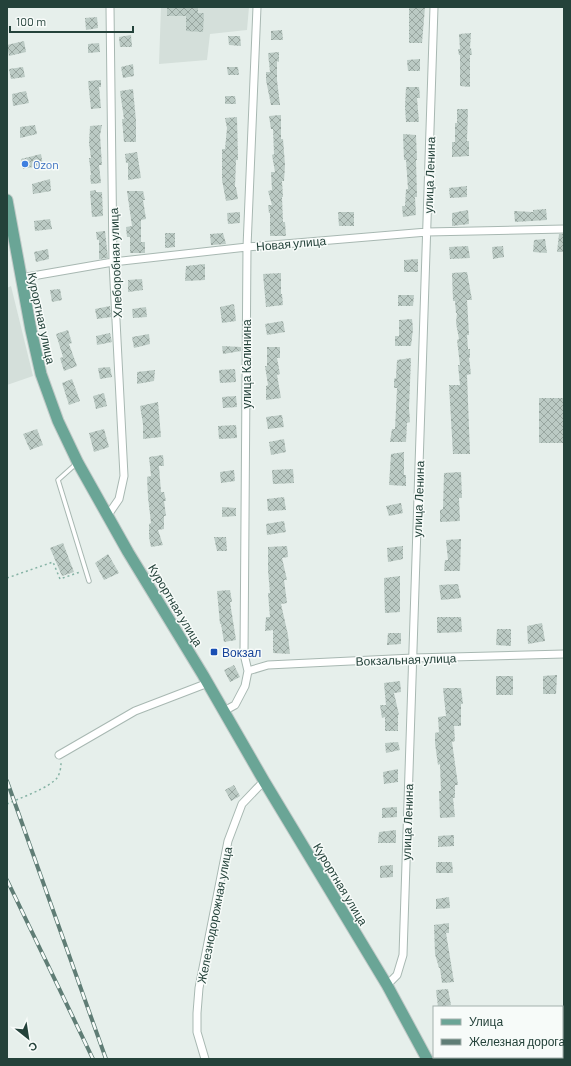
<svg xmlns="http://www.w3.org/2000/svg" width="571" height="1066" viewBox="0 0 571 1066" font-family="Barlow,sans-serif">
<defs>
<pattern id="building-cross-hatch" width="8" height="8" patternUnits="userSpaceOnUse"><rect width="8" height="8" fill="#bbcac4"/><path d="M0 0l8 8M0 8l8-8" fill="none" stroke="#98a6a0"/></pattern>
</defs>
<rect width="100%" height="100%" fill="#e6efeb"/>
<path fill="#d4dfda" d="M161 7H249L247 30 210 34 207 60 159 64Z
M11 286 33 376 7 385V288Z"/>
<path fill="url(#building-cross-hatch)" d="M167 7H198V13H204L203 32 186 31V16H167Z
M409 7H425L422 43H409Z
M97 17 98 28 86 30 85 18Z
M282 30 283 40H271V31Z
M471 33 470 48H471L472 55H470V87L460 86V55H459L458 49H460L459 34Z
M131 35 132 47H120L119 37Z
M228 36H240L241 46 229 45Z
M24 41 26 52 9 56 7 45Z
M99 43 100 52 88 53V44Z
M279 52V62L277 61V80L280 105H271L266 80V72H270L268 53Z
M420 59V71H408L407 60Z
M133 64 134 76 123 78 121 67Z
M23 67 25 77 11 79 9 69Z
M227 67H238L239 75H228Z
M101 80V87H99L101 108 91 109 88 81Z
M406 87H419L420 98H417L419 122H406L405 107Z
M133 89 136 121V142H124L122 119H124L120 91Z
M26 91 29 103 13 106 12 94Z
M225 96H235L236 104H225Z
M457 109H468L467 141H469V156L452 157V142H455V123H457Z
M281 115V139H283L285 165 284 181H282L283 197H282L283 222H285L286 236H270V213H269L268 205H272L268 191 272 190 271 172H275L272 155 274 154 273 129H271L269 116Z
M237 117 238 160H236L235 187H236L238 199 226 201 222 180V149H225L227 128 225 118Z
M35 125 37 134 20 138V127Z
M102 125 100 135 102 165H99L101 183 91 184 90 175H91L89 158H91L89 143 90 126Z
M403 134 416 135 417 160H416L417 197H415L416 215 403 217 402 206H405L406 189H408L406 160H404Z
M137 152 141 178 128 180V163H126L125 154Z
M41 154 43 165 23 169 21 159Z
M50 179 51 191 33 194 32 184Z
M467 186V197L450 198 449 188Z
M96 190V192H102L103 216 92 217 90 191Z
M127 191H143L145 200H143L146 219 141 220V242H145V253H130V237H127L126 227 132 226Z
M546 209 547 220 515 222 514 211 533 212V210Z
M468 210 469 224 452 226V213Z
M240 212V223L228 224 227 213Z
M338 212H354V226H339Z
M50 219 52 229 35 231 34 221Z
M105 231 108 258 99 259V240H97L96 232Z
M165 233H175V247L165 248Z
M223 233 226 244 211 245 210 234Z
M559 234H564V252H557Z
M545 239 547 253 533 252 534 240Z
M468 246 470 258 450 259 449 247Z
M503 246 504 257 493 259 492 247Z
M48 249 49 259 36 262 34 252Z
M418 259V272H404V260Z
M205 264V280L185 281 186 266Z
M467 272 472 300H467L469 335H467L468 349H470V357L469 358 471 374 467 375 470 454H453L449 385H460L458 365H460L457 340 459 339 456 323 457 313H456L455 301H453L452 273Z
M281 273V294H282L283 305 266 307 263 274Z
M142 279 143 290 128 292V280Z
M60 289 62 300 52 302 50 290Z
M398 295H414L413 306H398Z
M234 304 236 321 222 323 220 307Z
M110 306 111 317 97 319 95 309Z
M146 307 147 317 133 318 132 309Z
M412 319 413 329 411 346H395V336H399V320Z
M283 321 285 332 267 335 265 324Z
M68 330 72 343 69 344 77 366 64 371 60 358 63 357 56 334Z
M110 333 112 342 97 345 96 336Z
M149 334 150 344 134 348 132 337Z
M222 346 241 347V351L223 354Z
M267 347H280V358H277L280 374 277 375 281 398 266 400V386L268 385 265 366H267Z
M411 358 409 408 410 422 407 423 406 442H390L392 429H395L397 388H394V379L396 378 397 360Z
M110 367 112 377 100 379 98 368Z
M235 369 236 382 220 383 219 370Z
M155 370 154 381 137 384V372Z
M72 379 80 401 69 405 62 383Z
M104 393 107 406 96 409 93 396Z
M236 396 237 407 223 408 222 397Z
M539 398H564V443H539Z
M158 402 161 437 143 439V424L140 406Z
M282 415 284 427 268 429 266 417Z
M236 425 237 438 219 439 218 426Z
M37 429 43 445 30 450 23 434Z
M104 429 109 447 94 452 89 433Z
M284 439 286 452 271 455 269 442Z
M404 452V475H406V486L389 485 391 454Z
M163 455 164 466H159L161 492H164L166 501H164L166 516H164V529L158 530 163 545 151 547 149 537V524L151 523 148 497 147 477 151 476 149 457Z
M293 469 294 483 273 484 272 470Z
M234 470 235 481 221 483 220 472Z
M461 472 462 498H459L460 521 440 522V510L443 509 444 473Z
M284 497 286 510 268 511 267 499Z
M401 503 403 513 389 516 386 506Z
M222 507 236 508V516L222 517Z
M284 521 286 532 267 535 266 524Z
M214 537H226L227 551H217Z
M461 539 460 571H444L445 560H448L446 540Z
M63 543 74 572 62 576 50 548Z
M287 546 288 557 282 558 287 580H284L287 603 281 604 288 635 290 654 273 653V630L265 631 266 617H270L268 593H270L268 570V547Z
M403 546V559L388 562 387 548Z
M108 554 119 573 104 580 95 563Z
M400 576V612L385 613 384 578Z
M458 584 461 598 441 600 439 585Z
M230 590 232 602H230L236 640 224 642 221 624H220L217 591Z
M437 617H461L462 632 437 633Z
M542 623 545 641 528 644 527 626Z
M497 629H511V646L496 645Z
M388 633H401V644L387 645Z
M234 665 240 677 230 682 224 670Z
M557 675 556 694H543V676Z
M496 676H513V695H496Z
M400 681 401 692 394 693 399 715H398V731H385V717L382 718 380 705H386L384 683Z
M443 688H461L463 704H461V726H454L455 741 452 742 458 785H455V798H453L455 817 440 818 439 791H441L440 764 438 765 435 743V733L439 732 438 717 446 716Z
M398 742 400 750 386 753 385 743Z
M398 769V782L384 784 383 772Z
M234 785 240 796 231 801 225 790Z
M397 807V817L382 818V808Z
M396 830V843H378L379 832Z
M454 835V846L438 847V836Z
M436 862H452L453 873H436Z
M393 865V877L380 878V866Z
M449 897 450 908 436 909V899Z
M449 923V933H446L454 982 442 983 440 968H439L435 954 434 925Z
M448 989 451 1005 438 1007 436 990Z"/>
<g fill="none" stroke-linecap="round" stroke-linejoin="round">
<g stroke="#a8b8b2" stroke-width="5.5">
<path id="service" d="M77 463 58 480 89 581"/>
</g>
<g stroke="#a8b8b2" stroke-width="9">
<path id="minor" d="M21 278 113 262 247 247 427 232 564 229
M108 515 119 499 124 476 113 262 110 7
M248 671 268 665 413 658 564 654
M224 711 235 705 245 686 248 671 244 654 247 247 257 7
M59 755 135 711 208 683
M387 985 397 975 403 955 434 7
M205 1059 197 1032V1013L199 988 228 841 242 804 264 781"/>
</g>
<g stroke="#c2cac8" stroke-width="13">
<path id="primary" d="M7 200 31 330 41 374 58 421 78 463 128 552 203 675 264 781 387 985 427 1059"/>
</g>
<path stroke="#86b3a5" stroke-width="1.5" stroke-dasharray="2 3" stroke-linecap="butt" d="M7 578 53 562 60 579 80 572
M7 804C20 798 49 788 57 778 60 774 61 767 61 763"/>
<use href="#service" stroke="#fff" stroke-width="3.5"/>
<use href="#minor" stroke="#fff" stroke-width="7"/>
<use href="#primary" stroke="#6aa596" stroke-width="11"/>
<g stroke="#5f7d75" stroke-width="4">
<path id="rail" d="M7 781 106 1059
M7 880 93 1059"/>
</g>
<use href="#rail" stroke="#f7fbf9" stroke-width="2.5" stroke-dasharray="8" stroke-linecap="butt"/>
</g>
<circle fill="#3f7fe0" stroke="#f7fbf9" stroke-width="1.5" cx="25" cy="164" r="4"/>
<rect fill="#1a4fb4" stroke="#f7fbf9" stroke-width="1.5" x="210" y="648" width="8" height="8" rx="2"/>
<g text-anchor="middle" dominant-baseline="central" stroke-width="3" stroke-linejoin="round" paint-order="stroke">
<g font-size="12" fill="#366cbe" stroke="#f7fbf9" text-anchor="start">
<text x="33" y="164">Ozon</text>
</g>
<g font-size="12" fill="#24423a" stroke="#f7fbf9">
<text transform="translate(429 175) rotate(-88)">улица Ленина</text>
<text transform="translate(291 243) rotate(-5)">Новая улица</text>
<text transform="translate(115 263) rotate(-92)">Хлеборобная улица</text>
<text transform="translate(42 318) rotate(78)">Курортная улица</text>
<text transform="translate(246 364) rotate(-90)">улица Калинина</text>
<text transform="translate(418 499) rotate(-88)">улица Ленина</text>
<text transform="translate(176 605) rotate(59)">Курортная улица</text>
<text transform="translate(406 659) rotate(-2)">Вокзальная улица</text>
<text transform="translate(407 822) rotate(-88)">улица Ленина</text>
<text transform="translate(341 884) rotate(59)">Курортная улица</text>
<text transform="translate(214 915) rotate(-79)">Железнодорожная улица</text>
</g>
<g font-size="12" fill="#164399" stroke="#f7fbf9" text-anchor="start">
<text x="222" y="652">Вокзал</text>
</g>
</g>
<rect width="571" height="1066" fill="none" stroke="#24423a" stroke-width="16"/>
<rect x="433" y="1006" width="130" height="52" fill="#f7fbf9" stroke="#a3b1ad"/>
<rect x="441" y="1019" width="20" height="6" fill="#6aa596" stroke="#a3b1ad"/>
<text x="469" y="1026" font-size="12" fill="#24423a">Улица</text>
<rect x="441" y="1039" width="20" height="6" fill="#5f7d75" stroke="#a3b1ad"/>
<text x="469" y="1046" font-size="12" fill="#24423a">Железная дорога</text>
<g transform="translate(28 1038) rotate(150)" stroke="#f7fbf9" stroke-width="3" paint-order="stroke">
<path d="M0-3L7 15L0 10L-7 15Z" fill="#24423a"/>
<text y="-6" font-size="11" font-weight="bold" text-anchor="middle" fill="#24423a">С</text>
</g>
<path d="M10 26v6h123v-6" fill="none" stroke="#24423a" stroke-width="2"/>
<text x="16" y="26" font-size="12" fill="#24423a" stroke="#f7fbf9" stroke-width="3" paint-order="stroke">100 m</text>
</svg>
